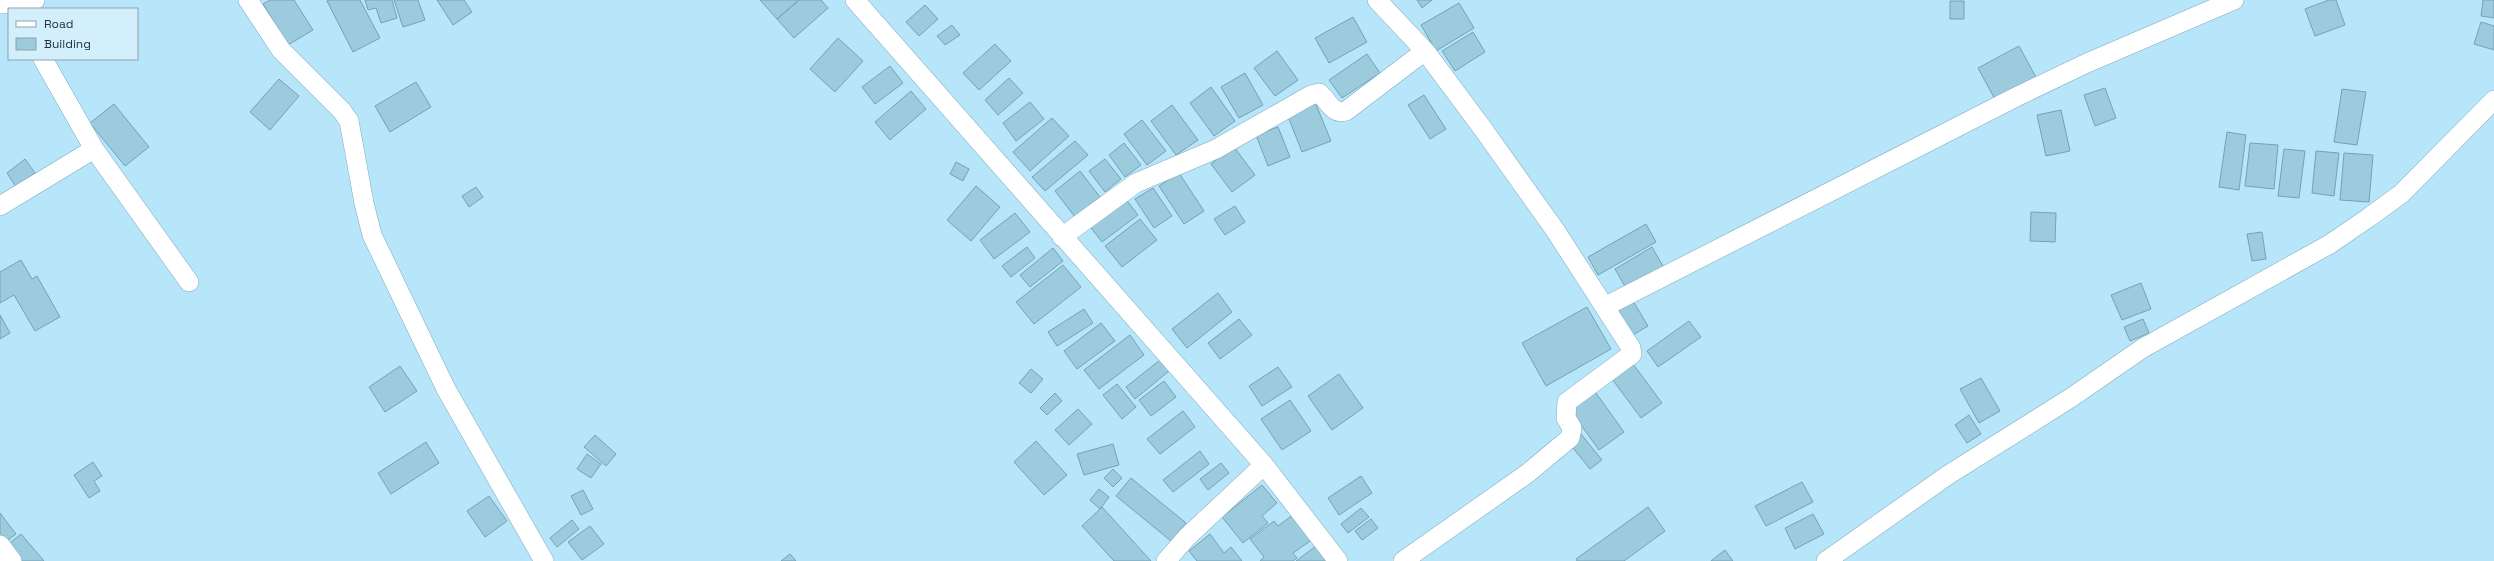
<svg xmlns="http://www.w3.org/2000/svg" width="2494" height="561" viewBox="0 0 2494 561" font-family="'Space Grotesk',sans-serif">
<rect width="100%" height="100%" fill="#b7e5fa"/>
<path fill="#9dcbde" stroke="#75a1b5" d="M270 0H294L313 30 288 45 263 4Z
M329 0H360L380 38 353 52 327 1Z
M365 0H392L397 18 381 23 376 8 368 10Z
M394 0H418L425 20 403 27Z
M437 0H464L472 12 453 25Z
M760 0H799L777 19Z
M799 0H821L828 8 794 38 777 19Z
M1417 0H1432L1422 8Z
M2329 0H2336L2345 25 2315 36 2305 9Z
M2483 0H2494V18L2481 16Z
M1950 1H1964V19H1950Z
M1459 3 1474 28 1436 51 1421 25Z
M925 5 938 19 919 36 906 22Z
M1353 17 1367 42 1329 63 1315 38Z
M2481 22 2494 26V50L2474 44Z
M952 25 960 35 945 45 937 36Z
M1473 32 1485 52 1455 71 1442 51Z
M838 38 863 61 835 92 810 69Z
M995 44 1011 61 979 90 963 73Z
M2019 46 2038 81 1997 103 1978 68Z
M1277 51 1298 80 1275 96 1254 68Z
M1367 54 1380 73 1342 98 1329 80Z
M890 66 903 83 875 104 862 87Z
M1245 73 1263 105 1239 118 1221 87Z
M1009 78 1023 93 998 115 985 100Z
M279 79 299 96 270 130 250 112Z
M416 82 431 107 390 132 375 106Z
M1211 87 1235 121 1214 136 1190 103Z
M2105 88 2116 118 2095 126 2084 95Z
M2342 89 2366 92 2357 145 2334 142Z
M911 91 926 109 890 140 875 122Z
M1424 95 1446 129 1430 139 1408 105Z
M1030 102 1044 119 1016 141 1003 123Z
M1315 102 1331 141 1302 152 1287 114Z
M114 104 149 147 125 166 90 123Z
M1172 105 1198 140 1176 155 1151 121Z
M2061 110 2070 151 2046 156 2037 115Z
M1052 118 1069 136 1030 171 1013 152Z
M1142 120 1166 151 1147 165 1124 134Z
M1278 127 1290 157 1268 166 1256 135Z
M2227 132 2246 135 2239 190 2219 187Z
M1075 141 1088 155 1045 191 1032 177Z
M1124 143 1141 165 1125 177 1109 155Z
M2250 143 2278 145 2274 189 2245 186Z
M1234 147 1255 175 1232 192 1211 164Z
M2284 149 2305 151 2299 198 2278 196Z
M2316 151 2339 153 2334 196 2312 193Z
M2344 153 2373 155 2369 202 2340 200Z
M25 159 35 173 16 187 7 173Z
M1105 159 1121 179 1105 192 1089 171Z
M956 162 969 169 963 181 950 174Z
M1080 171 1100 197 1075 217 1055 191Z
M1179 173 1204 211 1184 224 1159 186Z
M976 186 1000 207 971 241 947 220Z
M476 187 483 197 469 207 462 196Z
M1153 188 1172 216 1154 228 1135 199Z
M1124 197 1138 215 1102 242 1088 224Z
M1235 206 1245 222 1225 235 1214 219Z
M2031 212 2056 213 2055 242 2030 241Z
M1015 213 1030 232 994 259 980 240Z
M1140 219 1157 240 1122 267 1105 246Z
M1646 224 1656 242 1598 275 1588 257Z
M2262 232 2266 259 2252 261 2247 234Z
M1027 247 1035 258 1011 277 1002 266Z
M1652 247 1664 268 1627 290 1615 269Z
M1053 248 1063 261 1030 287 1020 275Z
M21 260 32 279 37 276 60 317 35 331 14 295 0 303V272Z
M1063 265 1081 287 1034 324 1016 302Z
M2141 283 2151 309 2122 320 2111 295Z
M1218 293 1232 312 1187 348 1172 329Z
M1633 301 1648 326 1628 338 1613 314Z
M1587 307 1611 349 1546 386 1522 343Z
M1084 309 1093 323 1057 346 1048 332Z
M0 315 10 333 0 339Z
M1239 319 1252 335 1220 359 1208 343Z
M2143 319 2149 333 2130 341 2124 327Z
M1689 321 1701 337 1658 367 1647 351Z
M1101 323 1115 341 1077 369 1064 351Z
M1130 335 1144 355 1099 389 1084 370Z
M1160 360 1169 371 1135 399 1126 387Z
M1633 364 1662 403 1641 418 1612 379Z
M400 366 417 391 385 412 369 387Z
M1278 367 1292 387 1262 406 1249 386Z
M1031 369 1043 379 1031 393 1019 383Z
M1339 374 1363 408 1332 430 1308 396Z
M1981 378 2000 411 1979 423 1960 389Z
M1164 381 1176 397 1151 416 1139 400Z
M1117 384 1136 407 1122 419 1103 395Z
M1593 389 1624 432 1599 450 1568 407Z
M1055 393 1062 401 1047 415 1040 408Z
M1290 400 1311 431 1282 450 1261 419Z
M1078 409 1092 424 1069 445 1055 430Z
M1183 411 1195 427 1160 454 1147 439Z
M1969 415 1981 434 1967 443 1955 425Z
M1581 434 1602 460 1590 469 1569 443Z
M595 435 616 454 606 466 584 447Z
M1036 441 1067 475 1044 495 1014 462Z
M426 442 439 463 391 494 378 473Z
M1113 444 1119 465 1084 475 1077 454Z
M1200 451 1209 464 1173 492 1163 480Z
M587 454 601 464 591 478 577 469Z
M93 462 102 476 94 481 100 491 89 498 74 475Z
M1221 463 1229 473 1208 490 1200 479Z
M1113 469 1122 478 1113 487 1104 478Z
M1361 476 1372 493 1339 515 1328 498Z
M1131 478 1186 523 1171 541 1116 496Z
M1802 482 1813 502 1766 526 1755 506Z
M1262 485 1277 503 1262 516 1268 523 1243 543 1222 517Z
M1099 489 1109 497 1100 509 1090 500Z
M583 490 593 509 581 515 571 496Z
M489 496 507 521 485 537 467 511Z
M1102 507 1151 561H1114L1082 526Z
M1648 507 1665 531 1624 561H1577L1576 559Z
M1361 508 1369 517 1348 533 1341 524Z
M0 513 16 534 4 543 0 538Z
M1294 514 1313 539 1293 553 1297 558 1293 561H1260L1264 557 1250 539 1274 521 1278 526Z
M1813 514 1824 534 1795 549 1785 528Z
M1371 519 1378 528 1362 540 1355 531Z
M572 520 579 529 557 547 550 538Z
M590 526 604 544 582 560 568 542Z
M21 534 44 561H16L5 547Z
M1210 534 1224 553 1231 547 1242 561H1197L1189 551Z
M1316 546 1327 561H1296Z
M1725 550 1733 561H1711Z
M790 554 796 561H781Z"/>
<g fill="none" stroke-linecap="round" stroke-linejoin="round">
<g stroke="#7eabbe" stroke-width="20">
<path id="minor" d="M248 0 281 50 342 111 349 121 364 203 372 235 446 389 544 561
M855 0 1264 465 1338 561
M1377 0 1425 51 1483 129 1555 230 1631 348 1632 354 1567 402 1566 418 1572 428 1570 438 1528 473 1403 561
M0 4 35 0
M43 59 94 149 189 282
M0 206 94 149
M1062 237 1136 183 1216 149 1311 95 1319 93C1329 101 1332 115 1346 111L1425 51
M1606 306 2018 96 2087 63 2234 0
M0 545 12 561
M1166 561 1187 537 1264 465
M1826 561 1948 475 2072 397 2143 348 2330 244 2368 218 2401 194 2494 100"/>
</g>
<use href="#minor" stroke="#fff" stroke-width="19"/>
</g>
<rect x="8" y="8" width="130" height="52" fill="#d4effc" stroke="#8ca3ae"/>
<rect x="16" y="21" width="20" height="6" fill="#ffffff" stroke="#8ca3ae"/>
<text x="44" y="28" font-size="12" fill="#1f3239">Road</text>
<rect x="16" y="38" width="20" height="12" fill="#9dcbde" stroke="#8ca3ae"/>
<text x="44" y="48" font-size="12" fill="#1f3239">Building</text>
</svg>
